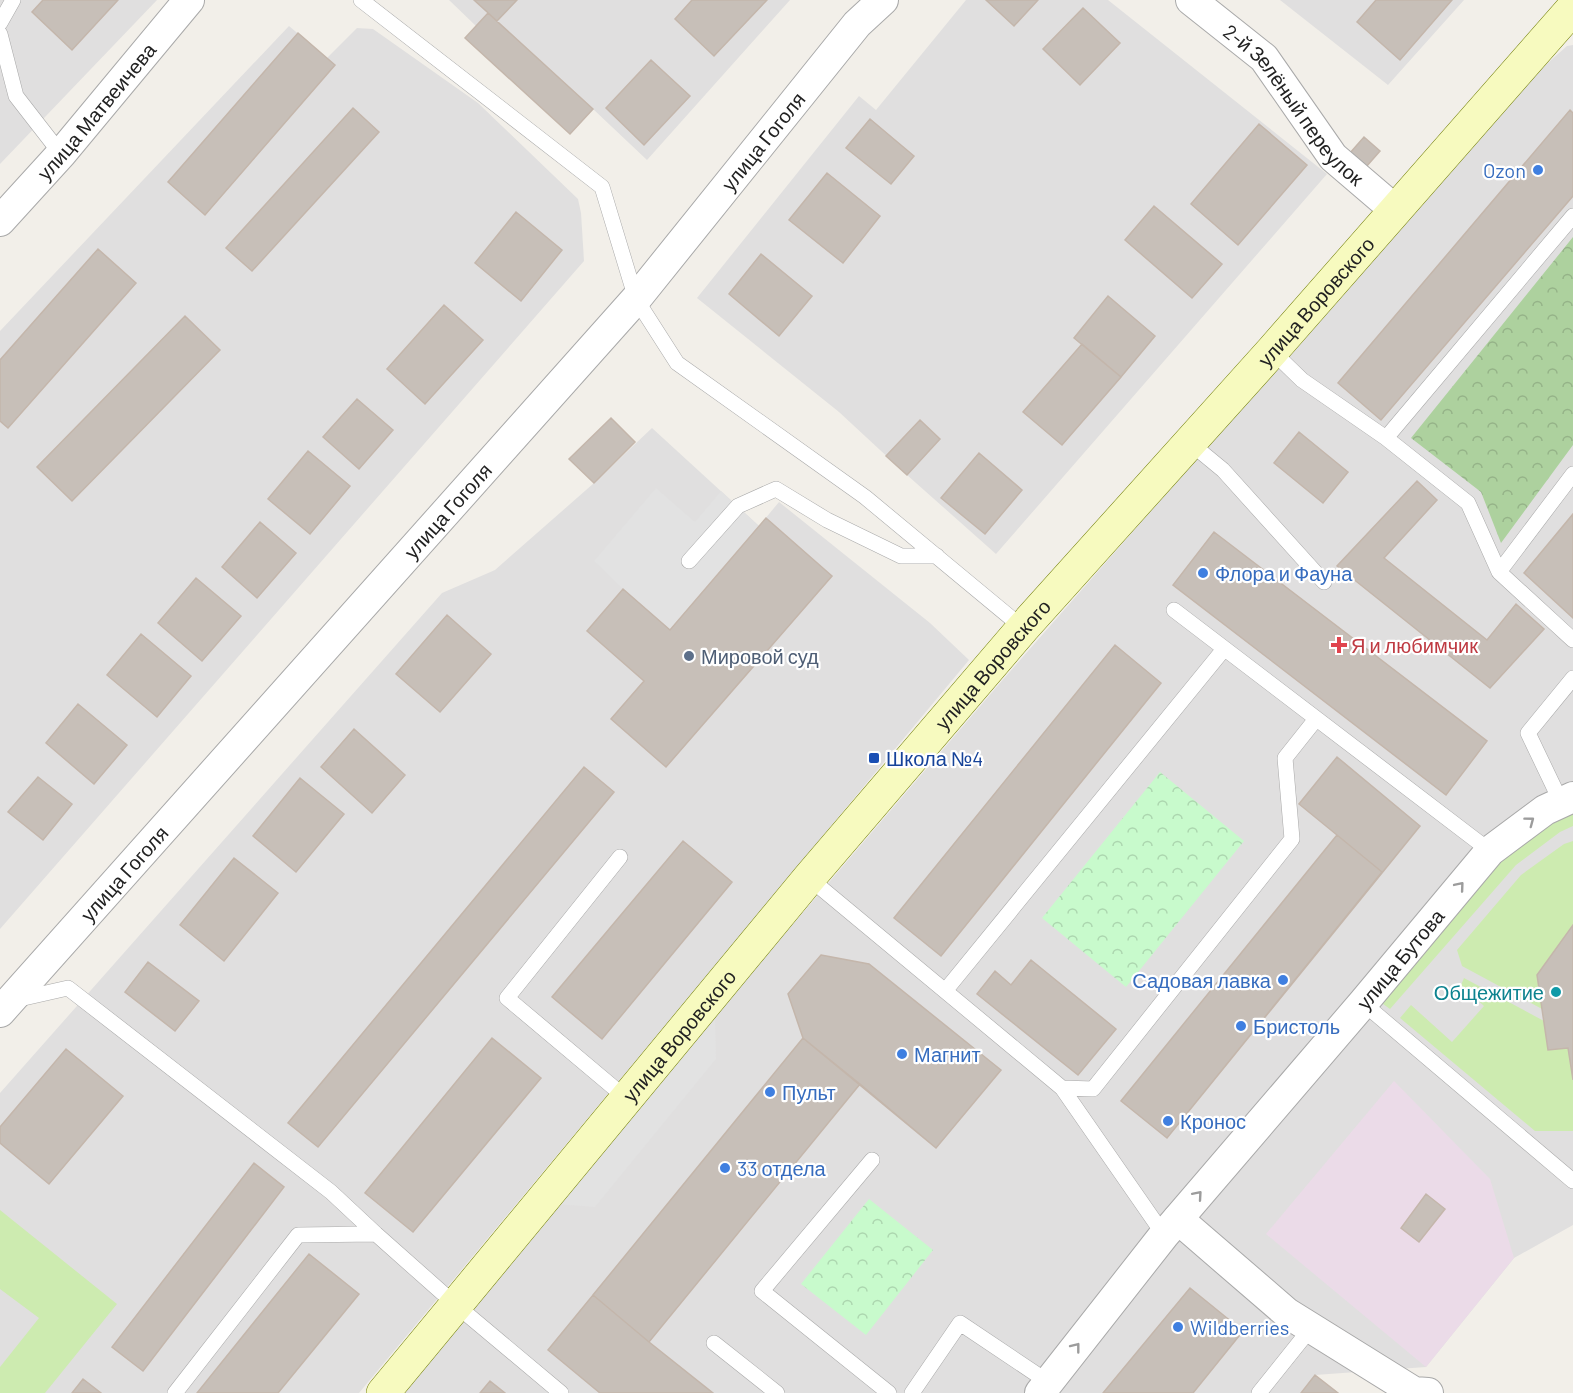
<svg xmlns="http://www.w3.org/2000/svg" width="1573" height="1393" viewBox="0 0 1573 1393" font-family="Barlow,sans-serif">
<defs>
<pattern id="forest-crowns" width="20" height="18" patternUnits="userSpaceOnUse" patternTransform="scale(1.5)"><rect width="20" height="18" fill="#add19e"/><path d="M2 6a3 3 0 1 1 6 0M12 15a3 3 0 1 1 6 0" fill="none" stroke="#95b388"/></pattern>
<pattern id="park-crowns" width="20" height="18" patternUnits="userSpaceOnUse" patternTransform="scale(1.5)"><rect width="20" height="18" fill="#c8facc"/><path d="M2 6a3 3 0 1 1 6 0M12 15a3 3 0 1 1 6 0" fill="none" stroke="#acd6af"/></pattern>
</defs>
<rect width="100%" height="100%" fill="#f2efe9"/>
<path fill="#e0dfdf" d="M0 0H157L0 164Z
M449 0H790L647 160 593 109 570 134 465 38 476 26Z
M966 0H1108L1327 174 996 554 907 475 839 412 697 298 859 96 876 110Z
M1280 0H1464L1388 85Z
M289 26 327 58 357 28 373 29 478 103 578 199 581 213 584 261 0 929V331Z
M1573 45V1225L1514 1258 1426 1367 1315 1375 1301 1393H404L715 1015 1000 683 1532 77 1567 46Z
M652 428 759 526 779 502 930 623 969 660 359 1393H0V1093L442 593 495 570 594 483Z"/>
<path fill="#ebdbe8" d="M1394 1081 1490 1179 1514 1258 1426 1367 1266 1234Z"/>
<path fill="#cdebb0" d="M1573 812V826L1560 832 1516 865 1390 1009 1379 1001 1504 858 1553 821Z
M1573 841V925L1537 975 1542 1009 1462 966 1457 950 1521 875 1564 844Z
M1464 978 1544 1021 1548 1050 1568 1048 1573 1080V1131H1535L1400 1018 1411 1005 1452 1042 1484 1006 1461 985Z
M0 1210 117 1304 45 1393H0V1367L39 1318 0 1289Z"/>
<path fill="url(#forest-crowns)" d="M1573 237V445L1501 543 1481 492 1411 438Z"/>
<path fill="url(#park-crowns)" d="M1160 772 1244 841 1126 987 1042 918Z
M869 1199 933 1250 866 1335 801 1284Z"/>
<path fill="#e2e2e2" d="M656 488 695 522 721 491 759 526 670 630 623 589 594 561Z
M715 1015 716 1059 595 1207 557 1204Z"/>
<path fill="#c7bfb8" stroke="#c4b6ab" stroke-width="1.5" d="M43 0H118L72 50 32 12Z
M474 0H517L497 21Z
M692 0H767L714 56 675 19Z
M986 0H1038L1014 26Z
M1376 0H1452L1400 60 1357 22Z
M1083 8 1120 43 1080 85 1043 49Z
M488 13 593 109 570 134 465 38Z
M298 33 335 65 205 215 168 182Z
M651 60 690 96 644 145 606 108Z
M353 108 379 132 252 271 226 248Z
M1570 110 1573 113V196L1381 420 1338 383Z
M870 119 914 156 891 184 846 148Z
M1259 124 1307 165 1238 245 1191 204Z
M1364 137 1380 151 1366 167 1350 153Z
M827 173 880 216 843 263 789 220Z
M1154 206 1222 264 1192 298 1125 240Z
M516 212 562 250 521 301 475 263Z
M98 249 136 283 8 428 0 421V360Z
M761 254 812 296 779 336 729 294Z
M1108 296 1155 336 1121 377 1074 338Z
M444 305 483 340 425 404 387 369Z
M185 316 220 350 72 501 37 467Z
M1082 344 1121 377 1062 445 1023 412Z
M357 399 393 430 359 469 323 437Z
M611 418 635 442 594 483 569 459Z
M920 420 940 439 907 475 886 456Z
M1299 432 1348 472 1323 503 1274 463Z
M308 451 350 486 310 534 268 499Z
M979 453 1022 490 985 534 941 498Z
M1417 481 1437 500 1384 558 1487 640 1516 604 1544 629 1490 688 1337 566Z
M1573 514V618L1524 573Z
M766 518 832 576 666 767 611 719 644 681 587 631 623 589 670 630Z
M260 522 296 553 257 598 222 567Z
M1214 532 1487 741 1446 795 1173 585Z
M196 578 241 616 202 661 158 623Z
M447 615 491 654 440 712 396 674Z
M141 634 191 676 157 717 107 675Z
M1115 645 1161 683 941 956 894 918Z
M78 704 127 745 94 784 46 743Z
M354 729 405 775 372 813 321 767Z
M1337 757 1420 826 1167 1138 1121 1101 1337 835 1299 804Z
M584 767 614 792 318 1147 288 1123Z
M38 777 72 804 43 840 8 812Z
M300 778 344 814 296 872 253 836Z
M1337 835 1382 872 1167 1138 1121 1101Z
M683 841 732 882 602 1039 552 997Z
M234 858 278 893 224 961 180 925Z
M1573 925V1080L1568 1048 1548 1050 1537 975Z
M821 955 869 964 1001 1070 936 1148 803 1038 788 994Z
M821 955 869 964 1001 1070 936 1148 860 1084 649 1342 593 1295 803 1038 788 994Z
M1031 960 1116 1029 1078 1075 977 994 995 971 1011 985Z
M148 962 199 1001 175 1031 125 992Z
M492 1038 541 1078 413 1232 365 1193Z
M803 1038 860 1084 649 1342 593 1295Z
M66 1049 123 1096 49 1184 0 1143V1127Z
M254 1163 284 1187 143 1371 112 1347Z
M1426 1194 1445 1209 1419 1242 1401 1228Z
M309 1254 359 1294 278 1393H197Z
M1190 1288 1243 1331 1193 1393H1103Z
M593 1295 649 1342 713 1393H600L548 1350Z
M1315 1375 1338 1393H1301Z
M83 1379 101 1393H72Z
M490 1381 505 1393H480Z"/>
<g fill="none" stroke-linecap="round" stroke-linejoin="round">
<g stroke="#a9a9a9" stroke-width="16">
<path id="lane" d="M361 0 602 187 636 299 677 363 865 497 1023 628
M0 23 13 0
M0 34 16 96 61 154
M1272 351 1302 380 1386 438 1468 503 1499 572
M1386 438 1573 216
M1189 442 1223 470 1324 582
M1573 474 1499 572 1573 640
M689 561 738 506 776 489 827 520 901 556H937
M1174 610 1490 851
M1561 802 1528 733 1573 678
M620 857 507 998 626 1098
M809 878 1062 1088 1164 1235
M945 991 1224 649
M15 1000 68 988 331 1192 376 1234 456 1305 561 1393
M1363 1003 1573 1181
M1062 1088 1093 1089 1292 839 1285 758 1316 719
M872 1160 762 1291 889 1393
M714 1343 777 1393
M175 1393 298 1235 376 1234
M912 1393 960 1323 1048 1382
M1259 1393 1311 1328"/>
</g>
<g stroke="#a9a9a9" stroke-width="32">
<g id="street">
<path id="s1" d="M1191 0 1264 58 1333 157 1395 210"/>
<path id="s2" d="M0 221 61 154 189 0"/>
<path id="s3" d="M0 1012 636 299 857 24 883 0"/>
<path d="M1178 1219 1287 1313 1414 1392 1428 1393"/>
<path id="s4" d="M1040 1393 1164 1235 1363 1003 1490 851 1545 810 1573 797"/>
</g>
</g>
<g stroke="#707d05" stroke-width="34">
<g id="secondary">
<path id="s5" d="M383 1393 809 878 1023 628 1272 351 1573 8"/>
</g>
</g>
<use href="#lane" stroke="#fff" stroke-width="15"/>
<use href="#street" stroke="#fff" stroke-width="30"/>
<use href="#secondary" stroke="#f7fabf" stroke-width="33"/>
</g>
<defs><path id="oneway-chevron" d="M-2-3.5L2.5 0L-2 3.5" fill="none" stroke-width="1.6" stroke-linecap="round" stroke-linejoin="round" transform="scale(1.5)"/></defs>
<g stroke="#9c9c9c">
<use href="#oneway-chevron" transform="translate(1530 821) rotate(-37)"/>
<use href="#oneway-chevron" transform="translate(1460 886) rotate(-50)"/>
<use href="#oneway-chevron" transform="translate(1198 1195) rotate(-49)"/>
<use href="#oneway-chevron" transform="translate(1076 1347) rotate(-52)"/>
</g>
<g fill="#3f7fe0" stroke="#fff" stroke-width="2">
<circle cx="1538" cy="170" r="6"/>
<circle cx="1203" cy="573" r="6"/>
<circle cx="1283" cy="980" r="6"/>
<circle cx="1241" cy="1026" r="6"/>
<circle cx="902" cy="1054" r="6"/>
<circle cx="770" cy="1092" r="6"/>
<circle cx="1168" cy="1121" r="6"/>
<circle cx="725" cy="1168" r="6"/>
<circle cx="1178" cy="1327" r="6"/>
</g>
<path fill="#e0444e" stroke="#fff" stroke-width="2" d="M1336 636h6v6h6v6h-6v6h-6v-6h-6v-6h6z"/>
<circle fill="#5c6f8a" stroke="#fff" stroke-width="2" cx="689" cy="656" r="6"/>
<rect fill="#1a4fb4" stroke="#fff" stroke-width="2" x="868" y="752" width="12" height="12" rx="3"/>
<circle fill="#0f9aa8" stroke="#fff" stroke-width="2" cx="1556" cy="992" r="6"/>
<g text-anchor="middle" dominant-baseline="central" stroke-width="4.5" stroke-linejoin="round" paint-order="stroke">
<g font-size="20" fill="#222" stroke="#fff">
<text stroke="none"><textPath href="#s1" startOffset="148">2-й Зелёный переулок</textPath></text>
<text stroke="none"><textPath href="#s2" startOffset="146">улица Матвеичева</textPath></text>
<text stroke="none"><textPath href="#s3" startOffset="1158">улица Гоголя</textPath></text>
<text stroke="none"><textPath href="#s5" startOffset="1436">улица Воровского</textPath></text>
<text stroke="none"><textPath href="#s3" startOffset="672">улица Гоголя</textPath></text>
<text stroke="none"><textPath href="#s5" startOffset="950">улица Воровского</textPath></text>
<text stroke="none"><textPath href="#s3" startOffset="186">улица Гоголя</textPath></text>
<text stroke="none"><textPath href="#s4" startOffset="564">улица Бутова</textPath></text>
<text stroke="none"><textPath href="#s5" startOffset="464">улица Воровского</textPath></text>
</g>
<g font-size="20" fill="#366cbe" stroke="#fff" text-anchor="start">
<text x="1526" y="170" text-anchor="end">Ozon</text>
<text x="1215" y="573">Флора и Фауна</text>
<text x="1271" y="980" text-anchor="end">Садовая лавка</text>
<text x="1253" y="1026">Бристоль</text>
<text x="914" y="1054">Магнит</text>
<text x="782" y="1092">Пульт</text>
<text x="1180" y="1121">Кронос</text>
<text x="737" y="1168">33 отдела</text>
<text x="1190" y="1327">Wildberries</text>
</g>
<g font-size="20" fill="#be3a42" stroke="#fff" text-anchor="start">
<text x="1351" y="645">Я и любимчик</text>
</g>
<g font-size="20" fill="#4e5e75" stroke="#fff" text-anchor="start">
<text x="701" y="656">Мировой суд</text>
</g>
<g font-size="20" fill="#164399" stroke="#fff" text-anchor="start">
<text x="886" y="758">Школа №4</text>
</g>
<g font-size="20" fill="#0d838f" stroke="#fff" text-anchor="end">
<text x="1544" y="992">Общежитие</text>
</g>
</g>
</svg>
